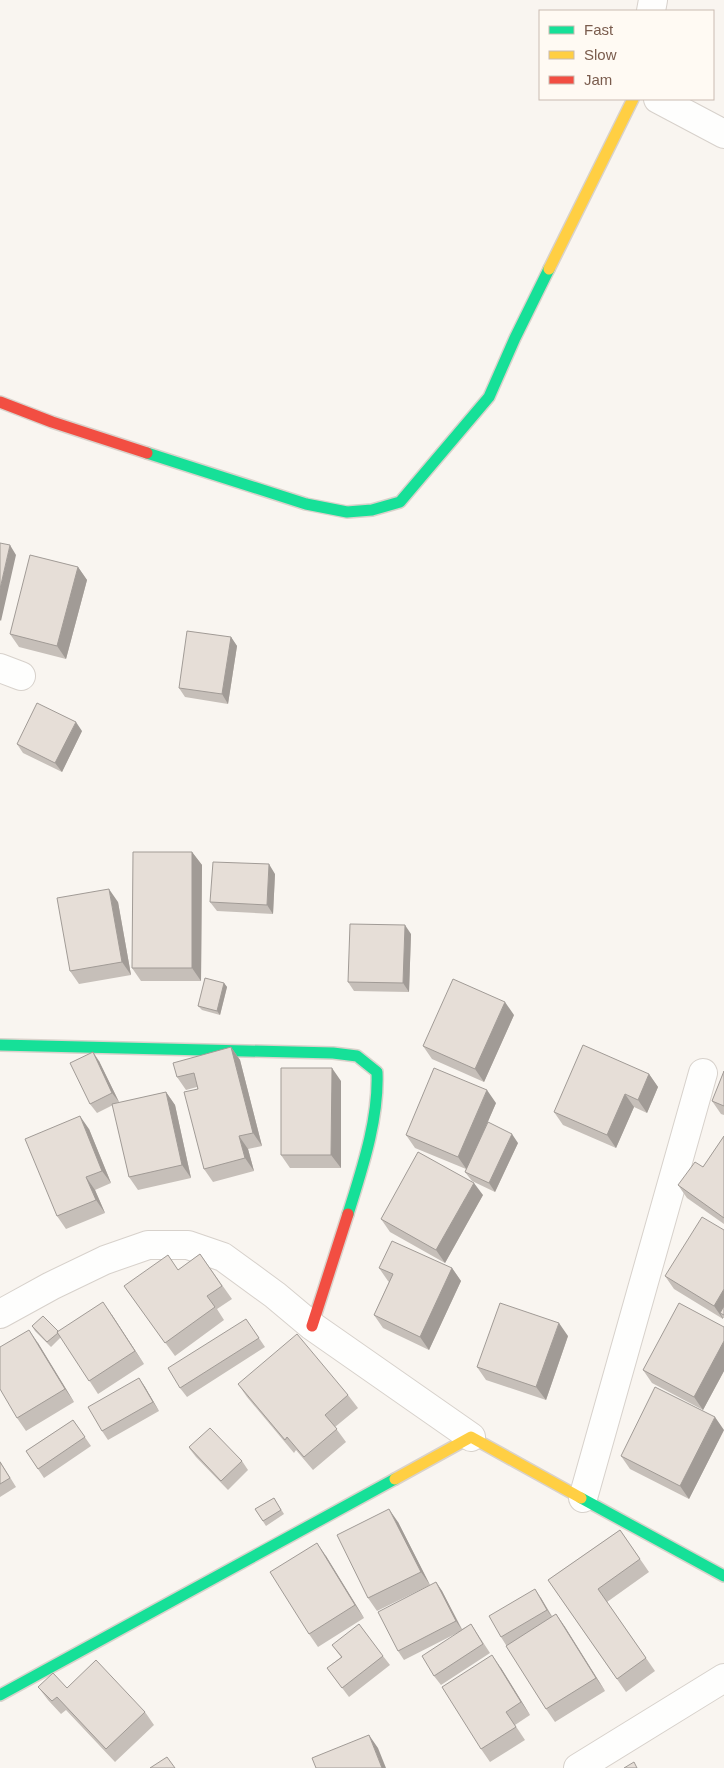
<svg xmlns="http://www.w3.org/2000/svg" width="724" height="1768" viewBox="0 0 724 1768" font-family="Helvetica,sans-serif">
<rect width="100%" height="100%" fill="#f9f5f0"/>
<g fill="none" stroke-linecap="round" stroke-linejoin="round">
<g stroke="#d7d1cb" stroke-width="30">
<path id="street" d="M651 11 653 0
M658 99 724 134
M0 668 21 676
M0 1314 51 1286 105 1260 148 1245H188L223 1257 275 1295 312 1326 471 1437
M583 1498 703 1073
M578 1768 724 1678"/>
</g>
<g stroke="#d9d2cb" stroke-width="14">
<path id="fast" d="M147 453 306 504 347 512 372 510 400 502 489 397 515 338 549 269
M0 1045 333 1053 357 1056 377 1072C379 1119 362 1169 348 1214
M581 1498 724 1576
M0 1695 395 1479"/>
</g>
<g stroke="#d9d2cb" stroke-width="14">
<path id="slow" d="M549 269 633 99
M395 1479 471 1437 581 1498"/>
</g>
<g stroke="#d9d2cb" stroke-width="14">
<path id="jam" d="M0 402 52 422 147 453
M312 1326 348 1214"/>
</g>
<use href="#street" stroke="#fefefd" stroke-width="28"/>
<use href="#fast" stroke="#16e098" stroke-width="11"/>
<use href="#slow" stroke="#ffcf43" stroke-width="11"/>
<use href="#jam" stroke="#f24e42" stroke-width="11"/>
</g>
<path fill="#c6bfb9" d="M78 567 87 580 66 659 19 647 10 634Z
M231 637 237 646 228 704 185 697 179 688Z
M82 731 62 772 23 753 17 744Z
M192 852 202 865 201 981H141L132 968Z
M275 874 273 914 217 911 210 902Z
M118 902 131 975 79 984 70 971Z
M411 934 409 992 354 991 348 982Z
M224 983 227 987 220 1015 202 1010 198 1006Z
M514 1015 484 1082 432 1059 423 1046Z
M231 1047 240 1060 262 1146 248 1149 254 1171 213 1182 204 1169 197 1087 186 1090 177 1077Z
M99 1061 119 1102 114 1104 166 1092 175 1105 191 1178 138 1190 129 1177 113 1105 97 1113 90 1104Z
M724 1071V1115L721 1114 712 1101Z
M649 1074 658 1087 647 1113 634 1107 616 1148 563 1125 554 1112Z
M341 1081V1168H290L281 1155Z
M496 1103 478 1144 518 1143 495 1192 472 1181 465 1172 466 1169 415 1148 406 1135Z
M89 1129 111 1183 95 1190 105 1213 66 1229 57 1216Z
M724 1136V1224L687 1198 678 1185 703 1167Z
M483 1195 445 1263 390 1232 381 1219Z
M724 1230V1318H723V1319L674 1289 665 1276Z
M200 1254 232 1299 217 1309 224 1320 175 1356 124 1286 178 1270Z
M379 1268H452L461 1281 429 1350 383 1328 374 1315 389 1282 388 1281Z
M112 1315 144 1364 98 1394 61 1337 51 1347 35 1331 32 1326 58 1331Z
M246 1319 265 1347 187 1397 180 1388Z
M724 1327V1371L703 1410 652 1383 643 1370Z
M568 1336 546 1400 486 1380 477 1367Z
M38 1343 74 1402 26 1431 17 1418Z
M139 1378 145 1387 159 1411 108 1440 102 1431Z
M238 1384 348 1395 358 1408 335 1427 346 1442 313 1470 296 1450 294 1453 247 1397Z
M73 1420 91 1446 44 1478 26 1451Z
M724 1430 689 1499 630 1469 621 1456Z
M189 1448 242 1461 248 1470 228 1490 196 1457Z
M0 1461 16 1487 0 1497Z
M274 1498 284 1514 266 1526 255 1509Z
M398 1522 430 1585 377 1611 368 1598Z
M620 1530 649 1572 607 1602 655 1671 626 1692 548 1580Z
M326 1556 364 1618 318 1647 309 1634Z
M436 1582 442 1591 462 1629 471 1624 490 1653 441 1685 434 1676 461 1631 404 1660 398 1651Z
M541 1598 552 1616 556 1614 565 1627 605 1691 555 1722 546 1709 501 1637Z
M332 1645 383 1656 390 1665 349 1697 327 1668 341 1657Z
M501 1668 530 1715 515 1725 525 1740 490 1762 481 1749Z
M38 1687 145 1712 154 1725 115 1762 66 1710 61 1714 48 1700Z"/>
<path fill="#a19b96" d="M10 545 16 555 1 621 0 620V589Z
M78 567 87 580 66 659 57 646Z
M231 637 237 646 228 704 222 694Z
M76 722 82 731 62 772 55 763Z
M192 852 202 865 201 981 192 968Z
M269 864 275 874 273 914 267 905Z
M109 889 118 902 131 975 122 962Z
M405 925 411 934 409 992 403 983Z
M224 983 227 987 220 1015 217 1011Z
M505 1002 514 1015 484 1082 475 1069Z
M231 1047 240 1060 262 1146 253 1133Z
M93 1052 99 1061 119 1102 112 1093Z
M332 1068 341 1081V1168L331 1155Z
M649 1074 658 1087 647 1113 638 1100Z
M487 1090 496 1103 467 1170 458 1157Z
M166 1092 175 1105 191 1178 182 1165Z
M625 1094 634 1107 616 1148 607 1135Z
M80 1116 89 1129 111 1183 102 1171Z
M512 1134 518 1143 495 1192 489 1183Z
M239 1136 248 1149 254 1171 245 1158Z
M86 1177 95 1190 105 1213 96 1200Z
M474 1183 483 1195 445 1263 436 1250Z
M452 1268 461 1281 429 1350 420 1337Z
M724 1289V1315L720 1313 723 1318V1319L714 1306Z
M103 1302 112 1315 144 1364 135 1351Z
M559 1323 568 1336 546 1400 536 1387Z
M29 1330 38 1343 74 1402 65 1389Z
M724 1341V1371L703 1410 694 1397Z
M139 1378 145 1387 159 1411 153 1402Z
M715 1417 724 1430 689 1499 680 1486Z
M389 1509 398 1522 430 1585 421 1572Z
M317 1543 326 1556 364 1618 355 1605Z
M436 1582 442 1591 462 1630 456 1621Z
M535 1589 541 1598 553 1619 547 1610Z
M556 1614 565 1627 605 1691 596 1678Z
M492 1655 501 1668 530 1715 521 1702Z
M369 1735 378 1748 386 1768H382Z"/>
<path fill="#e6ded7" stroke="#a19b96" d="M0 543 10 545 0 589Z
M30 555 78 567 57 646 10 634Z
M187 631 231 637 222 694 179 688Z
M37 703 76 722 55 763 17 744Z
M133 852H192V968H132Z
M213 862 269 864 267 905 210 902Z
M109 889 122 962 70 971 57 898Z
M350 924 405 925 403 983 348 982Z
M205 978 224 983 217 1011 198 1006Z
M453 979 505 1002 475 1069 423 1046Z
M583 1045 649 1074 638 1100 625 1094 607 1135 554 1112Z
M231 1047 253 1133 239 1136 245 1158 204 1169 184 1092 198 1089 194 1073 177 1077 173 1063Z
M93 1052 112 1093 90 1104 70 1063Z
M281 1068H332L331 1155H281Z
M434 1068 487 1090 458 1157 406 1135Z
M724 1071V1106L712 1101Z
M166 1092 182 1165 129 1177 112 1104Z
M80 1116 102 1171 86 1177 96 1200 57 1216 25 1139Z
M488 1122 512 1134 489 1183 465 1172Z
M724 1136V1218L678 1185 695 1162 703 1167Z
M418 1152 474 1183 436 1250 381 1219Z
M702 1217 724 1230V1289L714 1306 665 1276Z
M392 1241 452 1268 420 1337 374 1315 393 1274 379 1268Z
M200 1254 222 1286 207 1296 215 1307 165 1343 124 1286 168 1255 178 1270Z
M103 1302 135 1351 89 1381 57 1332Z
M500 1303 559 1323 536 1387 477 1367Z
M679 1303 724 1327V1341L694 1397 643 1370Z
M724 1306V1315L720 1313Z
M43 1316 58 1331 57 1332 58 1333 47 1342 32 1326Z
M246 1319 259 1338 180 1388 168 1368Z
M29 1330 65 1389 17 1418 0 1389V1347Z
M297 1334 348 1395 325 1415 337 1429 304 1457 287 1437 285 1440 238 1384Z
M139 1378 153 1402 102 1431 88 1407Z
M655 1387 715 1417 680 1486 621 1456Z
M73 1420 85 1437 38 1469 26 1451Z
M210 1428 242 1461 221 1481 189 1447Z
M0 1462 10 1478 0 1484Z
M274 1498 281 1510 263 1521 255 1509Z
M389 1509 421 1572 368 1598 337 1535Z
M620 1530 640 1559 598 1589 646 1658 617 1679 548 1580Z
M317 1543 355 1605 309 1634 270 1572Z
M436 1582 456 1621 398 1651 378 1612Z
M535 1589 547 1610 501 1637 489 1616Z
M556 1614 596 1678 546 1709 506 1646Z
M359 1624 383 1656 342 1688 327 1668 342 1657 332 1645Z
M471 1624 483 1644 434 1676 422 1656Z
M492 1655 521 1702 506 1712 516 1727 481 1749 442 1687Z
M96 1660 145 1712 106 1749 57 1697 52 1701 38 1687 53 1673 67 1688Z
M369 1735 382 1768H316L312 1758Z
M167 1757 175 1768H150Z
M634 1762 637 1768H624Z"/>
<rect x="539" y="10" width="175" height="90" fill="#fffaf3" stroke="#cabbb1"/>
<rect x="549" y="26" width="25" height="8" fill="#16e098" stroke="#cabbb1"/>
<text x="584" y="35" font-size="15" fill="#7a5c4d">Fast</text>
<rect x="549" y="51" width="25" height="8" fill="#ffcf43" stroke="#cabbb1"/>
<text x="584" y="60" font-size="15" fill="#7a5c4d">Slow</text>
<rect x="549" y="76" width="25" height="8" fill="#f24e42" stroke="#cabbb1"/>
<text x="584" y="85" font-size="15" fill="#7a5c4d">Jam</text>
</svg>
